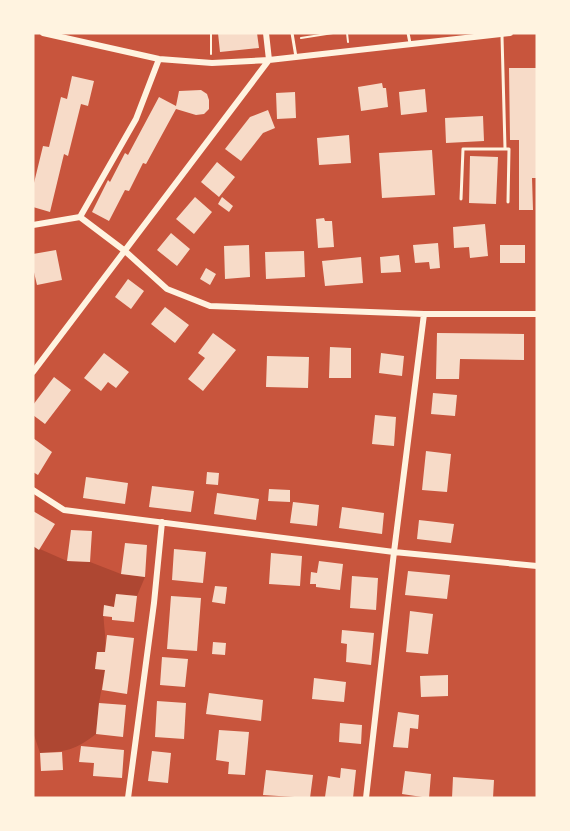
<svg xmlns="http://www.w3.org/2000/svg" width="570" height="831" viewBox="0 0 570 831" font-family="Cabin,sans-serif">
<rect width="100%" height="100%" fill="#c8553d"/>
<path fill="#ae4732" d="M33 546 67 561 90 562 121 574 145 577 137 596 116 594 114 607 104 606C102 622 107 635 105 652H97L95 669 105 670 99 703 96 734C76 750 65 752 40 753L33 732Z"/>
<path fill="#f7dbc8" d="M218 33H257L259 48 220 52Z
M509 68H537V178H532L533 210H519V140H510Z
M72 76 94 81 88 106 81 104 68 156 64 154 50 212 33 207V187L43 146 49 147 61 97 67 99Z
M382 83 383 88H386L388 107 361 111 358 87Z
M425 89 427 112 401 115 399 92Z
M201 90 207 94 209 100V109L204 114 196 115 176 109 146 164 143 163 129 191 125 190 109 221 92 212 108 180 110 182 125 153 128 155 159 97 176 106 179 91Z
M295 92 296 118 277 119 276 93Z
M268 110 275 128 263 133 241 161 225 149 250 117Z
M483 116 484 141 446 143 445 118Z
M349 135 351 163 319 165 317 138Z
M432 150 435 195 382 198 379 153Z
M470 156 498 157 496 204 469 203Z
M217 162 235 177 219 197 201 182Z
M195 197 212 212 194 234 176 219Z
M222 197 233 206 229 212 218 204Z
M324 218 325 221H332L334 247 318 248 316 219Z
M485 224 488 256 470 258 469 247 454 248 453 227Z
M171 233 190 249 177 266 157 250Z
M438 243 440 268 430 269 429 262 415 263 413 245Z
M249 245 250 277 225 279 224 246Z
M500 245H525V263H500Z
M56 250 62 280 37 285 33 268V254Z
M304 251 305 277 266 279 265 252Z
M399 255 401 272 381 273 380 257Z
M361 257 363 283 325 286 322 261Z
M206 268 216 274 210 285 200 279Z
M128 279 144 291 131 309 115 297Z
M165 307 189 325 175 343 151 324Z
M213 333 236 350 203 391 188 379 205 358 198 353Z
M437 333 524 334V360L460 359 459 379H436Z
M330 347 351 348V378H329Z
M104 353 129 372 116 388 108 382 101 391 84 378Z
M381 353 404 356 402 376 379 373Z
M267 356 309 357 308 388 266 387Z
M54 377 71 390 45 424 33 415V405Z
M433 393 457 395 455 416 431 414Z
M375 415 396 417 394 446 372 444Z
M33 438 52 452 38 475 33 472Z
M426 451 451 454 447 492 422 490Z
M207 472 219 473 218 485 206 484Z
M86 477 128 483 125 504 83 498Z
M152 486 194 491 191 512 149 507Z
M269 489 290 490V502L268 501Z
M217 493 259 499 256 520 214 514Z
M293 502 319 505 317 526 290 523Z
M342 507 384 513 382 534 339 528Z
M33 511 55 524 39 550 33 546Z
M419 520 454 524 451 543 417 539Z
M71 530 92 531 90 562 67 561Z
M125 543 147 545 145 577 121 574Z
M174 549 206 552 203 583 172 580Z
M271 553 302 556 300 586 269 584Z
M319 561 343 564 340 590 316 587V584H310L311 572 317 573Z
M408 571 450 575 447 599 405 595Z
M352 576 378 578 376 610 350 608Z
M215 586 227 587 225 604 212 602Z
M116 594 137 596 134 622 112 620V617L103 616 104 605 114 607Z
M171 596 201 598 197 651 167 649Z
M410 611 433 614 428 654 406 652Z
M342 630 374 633 371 665 346 662 347 644 341 643Z
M107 635 134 638 127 694 102 690 105 670 95 669 97 652H105Z
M213 642 226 643 225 655 212 654Z
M162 657 188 659 185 687 160 685Z
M448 675V696L421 697 420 676Z
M314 678 346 682 344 702 312 699Z
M209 693 263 700 261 721 206 714Z
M157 701 186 703 184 739 155 737Z
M99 703 126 705 123 737 96 734Z
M398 712 419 715 418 729 410 728 408 748 393 747Z
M340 723 362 725 361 744 339 742Z
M219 730 249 732 245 775 228 774 229 762 216 760Z
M81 746 124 750 122 778 93 776 94 763 79 762Z
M152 751 171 753 168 783 148 781Z
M62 752 63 770 41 771 40 753Z
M341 768 356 770 353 798 325 797 328 776 340 778Z
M266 770 313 775 310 798 263 795Z
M405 771 431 774 429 798 402 794Z
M453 777 494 780 493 798H452Z"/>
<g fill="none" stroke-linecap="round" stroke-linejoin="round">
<path stroke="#fff3e0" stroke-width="2" d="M211 33V54
M347 33 348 42
M301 38 333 33"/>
<path stroke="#fff3e0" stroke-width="3" d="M292 33 296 57
M408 33 410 43
M502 36 505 148
M461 199 463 149H509L508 202"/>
<path stroke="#fff3e0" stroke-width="6" d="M43 33 159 59 212 63 269 60 510 33
M266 33 269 60
M80 217 136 119 159 59
M33 225 80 217 125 251 167 289 210 306 424 314H537
M33 372 269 60
M33 490 64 510 394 552 537 566
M128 798 154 603 162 522
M366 798 394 552 424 314"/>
</g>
<rect width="570" height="831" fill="none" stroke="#fff3e0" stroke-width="69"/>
</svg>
